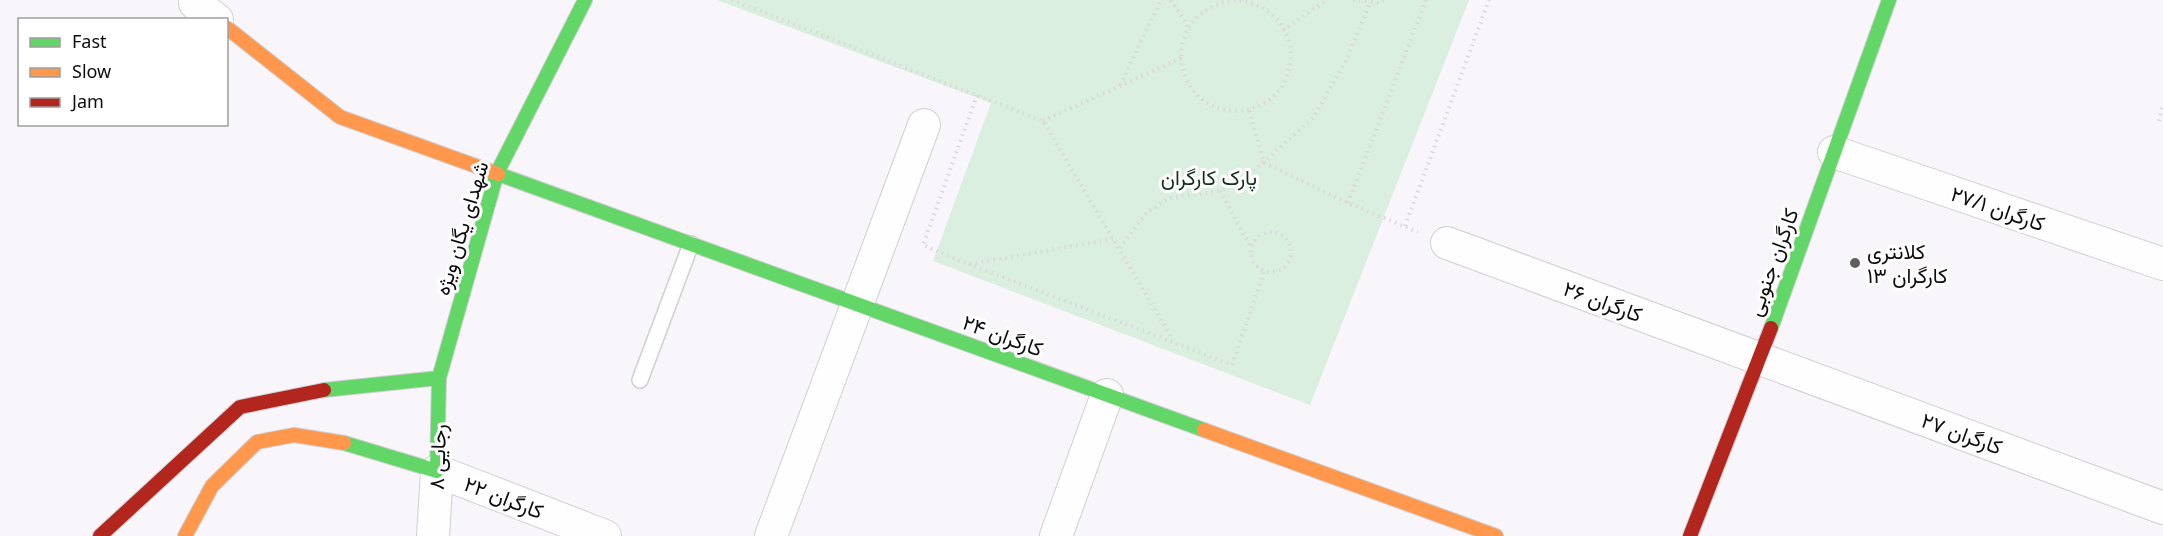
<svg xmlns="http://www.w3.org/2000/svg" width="2163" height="536" viewBox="0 0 2163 536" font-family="'Noto Sans',Vazirmatn,sans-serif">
<rect width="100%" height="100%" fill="#f8f6fa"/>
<path fill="#daefdf" d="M717 0H1469L1310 405 933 261 991 103Z"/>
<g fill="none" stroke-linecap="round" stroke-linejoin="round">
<g stroke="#cfced1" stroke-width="18">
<path id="lane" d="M640 380 691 244"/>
</g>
<g stroke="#cfced1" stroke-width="34">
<path id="street" d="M195 3 217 20
M1834 152 2163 264
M1447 243 2163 508
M433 536 437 471 605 536
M771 536 924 125
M1056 536 1107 395"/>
</g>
<g stroke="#cfced1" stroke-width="16">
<path id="fast" d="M498 174 1204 430
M1771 328 1889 0
M324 390 439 378
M344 443 437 471 439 378 497 173 585 0"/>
</g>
<g stroke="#cfced1" stroke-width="16">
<path id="slow" d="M226 27 340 117 498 174
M1204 430 1496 536
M185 536 212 486 257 442 294 435 344 443"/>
</g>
<g stroke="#cfced1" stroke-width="16">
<path id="jam" d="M100 536 240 407 324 390
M1690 536 1771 328"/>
</g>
<path stroke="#d9d8da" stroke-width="4" stroke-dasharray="1.5 4.5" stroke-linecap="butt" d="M732 0 1043 121 1173 340
M1171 0 1189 28
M1353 0 1379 3 1385 0
M1181 56a55 55 0 1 1 110 0a55 55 0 1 1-110 0Z
M1283 30 1327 0
M1120 85 1161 0
M977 95 923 245 969 264 1114 239
M1249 111 1264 163 1348 203 1418 232
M1043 121 1181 58
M2159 121 2163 105
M1220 191 1250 246
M1348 203 1426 0
M1405 226 1489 0
M1251 252a20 20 0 1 1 40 0a20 20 0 1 1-40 0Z
M1120 248 1146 213 1169 198 1220 191 1246 178 1313 118 1347 59 1370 3
M969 264 1232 365 1264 272"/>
<use href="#lane" stroke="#fefefe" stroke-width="15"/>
<use href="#street" stroke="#fefefe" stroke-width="32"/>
<use href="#fast" stroke="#63d668" stroke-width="14"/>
<use href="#slow" stroke="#ff974d" stroke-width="14"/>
<use href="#jam" stroke="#b3261e" stroke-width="14"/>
</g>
<circle fill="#5f5e61" stroke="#fff" stroke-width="2" cx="1855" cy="263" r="6"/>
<g text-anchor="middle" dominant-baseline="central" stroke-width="6" stroke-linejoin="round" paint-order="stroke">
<g font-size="21" fill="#0f3219" stroke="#fff">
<text x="1209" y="177">پارک کارگران</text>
</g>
<g font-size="21" fill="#0d0c0e" stroke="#fff">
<text transform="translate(1998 208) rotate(19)">کارگران ۲۷/۱</text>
<text transform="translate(461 228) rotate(-73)">شهدای یگان ویژه</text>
<text transform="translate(1772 262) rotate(-70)">کارگران جنوبی</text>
<text transform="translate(1603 301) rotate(20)">کارگران ۲۶</text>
<text transform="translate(1003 335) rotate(20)">کارگران ۲۴</text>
<text transform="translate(1962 433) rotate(20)">کارگران ۲۷</text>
<text transform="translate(437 457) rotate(-88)">رجایی ۸</text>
<text transform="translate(504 497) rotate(21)">کارگران ۲۲</text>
</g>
<g font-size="21" fill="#0d0c0e" stroke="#fff" text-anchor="start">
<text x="1867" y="251">کلانتری<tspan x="1867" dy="24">۱۳ کارگران</tspan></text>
</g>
</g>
<rect x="18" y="18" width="210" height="108" fill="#ffffff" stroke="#9e9e9f" stroke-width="1.5"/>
<rect x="30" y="38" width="30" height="9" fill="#63d668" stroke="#9e9e9f" stroke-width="1.5"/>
<text x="72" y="48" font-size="18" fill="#0d0c0e">Fast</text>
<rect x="30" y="68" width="30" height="9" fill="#ff974d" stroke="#9e9e9f" stroke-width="1.5"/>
<text x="72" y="78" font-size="18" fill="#0d0c0e">Slow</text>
<rect x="30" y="98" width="30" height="9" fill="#b3261e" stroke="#9e9e9f" stroke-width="1.5"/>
<text x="72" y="108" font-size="18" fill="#0d0c0e">Jam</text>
</svg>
